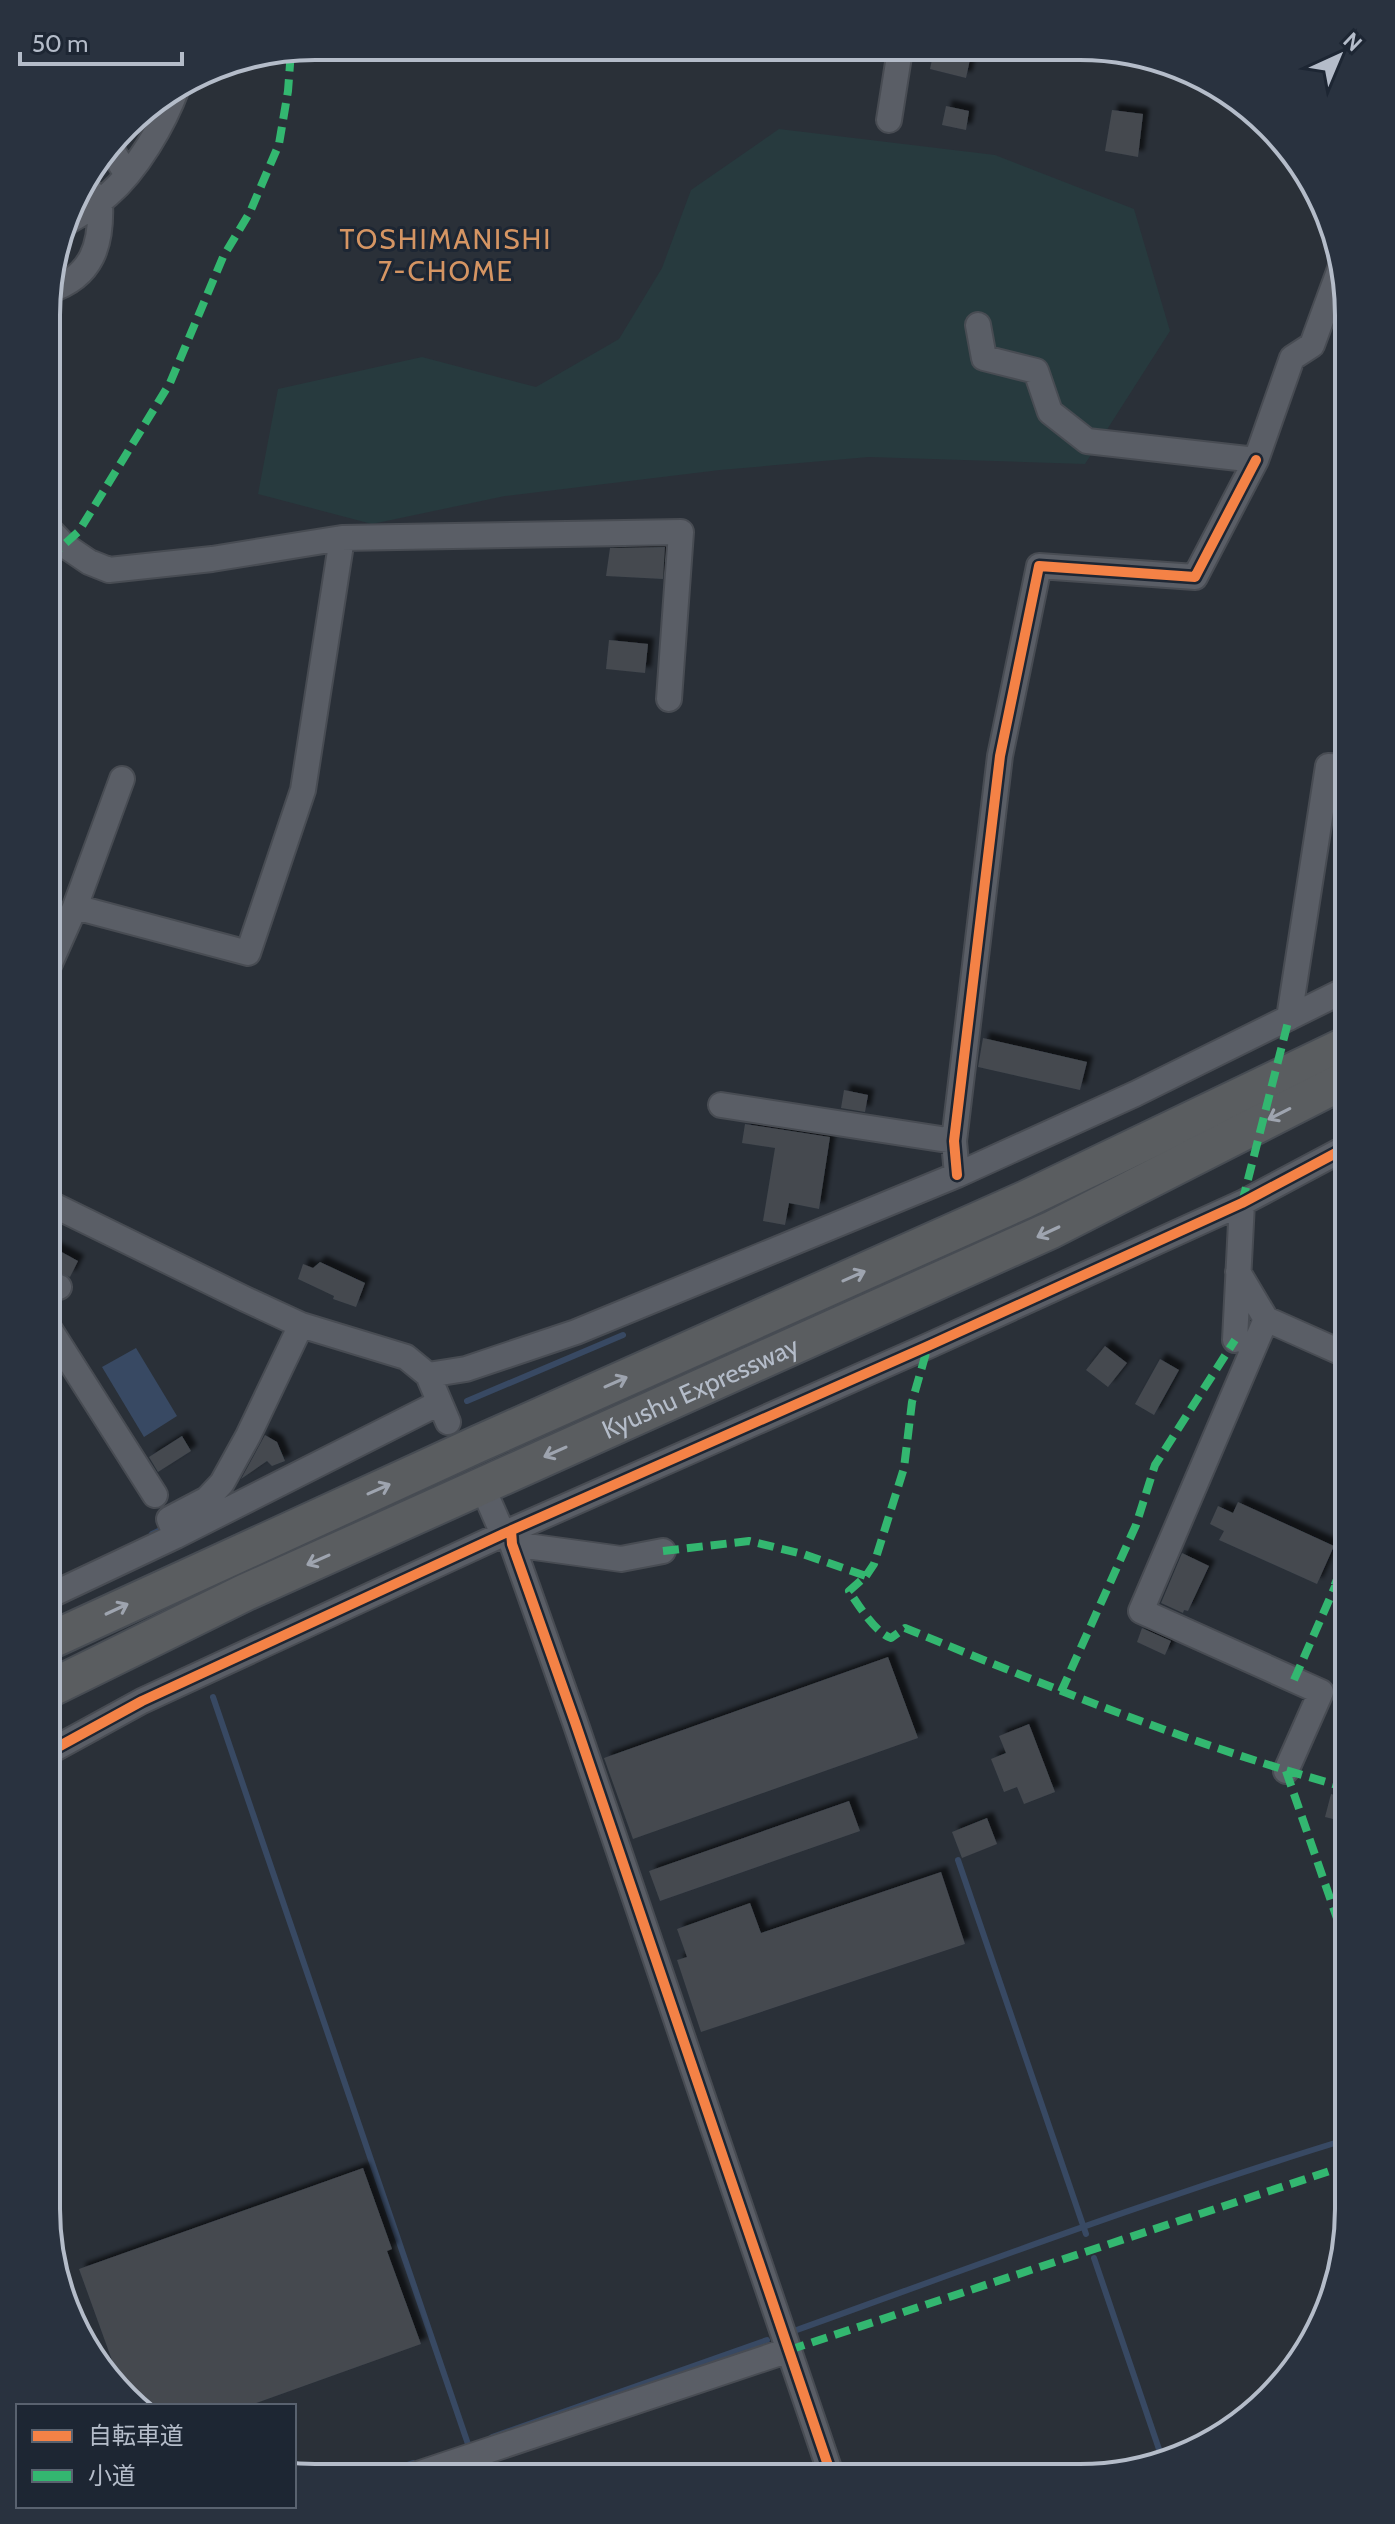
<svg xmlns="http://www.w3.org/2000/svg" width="1395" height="2524" viewBox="0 0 1395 2524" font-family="Cabin,'Noto Sans JP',sans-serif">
<defs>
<filter id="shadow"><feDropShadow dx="6" dy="-6" stdDeviation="2" flood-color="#0009"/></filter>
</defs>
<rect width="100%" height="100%" fill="#2a3038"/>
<path fill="#273a3e" d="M779 129 995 155 1134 209 1170 331 1085 464 869 457 720 470 505 496 372 524 258 494 278 389 422 357 536 387 619 339 662 268 691 190Z"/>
<path fill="#384963" d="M136 1348 177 1416 144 1437 102 1367Z"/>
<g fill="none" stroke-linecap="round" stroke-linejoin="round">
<path stroke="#384963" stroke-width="6" d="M467 1401 623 1335
M152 1534 167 1527
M213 1697 469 2447
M958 1860 1086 2234
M1094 2258 1164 2464
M794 2331C978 2265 1161 2196 1348 2139
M492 2437 767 2340
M474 2462 479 2476
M375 2476 413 2463"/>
</g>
<path fill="#444950" filter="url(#shadow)" d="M934 50H972L966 78 930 69Z
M946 106 969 111 966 130 942 125Z
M1112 110 1143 114 1138 157 1105 151Z
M665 547 663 579 606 576 610 548Z
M609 640 648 644 645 673 606 669Z
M983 1038 1087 1062 1080 1090 978 1067Z
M844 1090 868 1095 865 1112 841 1108Z
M745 1124 830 1137 819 1209 789 1203 785 1225 763 1221 775 1148 742 1143Z
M47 1244 78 1261 70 1277 47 1267Z
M320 1262 365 1283 356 1307 333 1299 334 1296 298 1279 303 1264 313 1268Z
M1105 1346 1127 1363 1108 1387 1086 1370Z
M1160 1359 1179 1370 1154 1415 1135 1404Z
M265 1435 277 1442 285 1461 272 1466 267 1461 241 1479Z
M182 1436 191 1451 158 1472 149 1457Z
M1238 1502 1334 1546 1317 1584 1219 1540 1224 1531 1210 1524 1218 1506 1233 1513Z
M1182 1553 1209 1566 1188 1611 1184 1610 1183 1613 1161 1603Z
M1142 1628 1171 1641 1165 1655 1137 1642Z
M888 1657 918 1738 633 1839 604 1758Z
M1029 1724 1055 1792 1024 1804 1017 1787 1004 1792 991 1759 1006 1753 999 1736Z
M1331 1794 1349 1799 1345 1822 1325 1817Z
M849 1801 860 1831 660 1901 649 1871Z
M987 1818 997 1844 962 1858 952 1832Z
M941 1872 965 1944 701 2032 677 1960 687 1957 677 1929 750 1903 761 1933Z
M363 2168 392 2249 387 2251 421 2344 248 2406H135L116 2387 108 2364 113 2363 79 2269Z"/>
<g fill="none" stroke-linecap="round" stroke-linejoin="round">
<g stroke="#484c53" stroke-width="28">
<path id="minor" d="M889 120 900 50
M112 146V150L127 175
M66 223C80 214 96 206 108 195 137 170 164 124 177 88
M48 291C93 277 102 244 100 202L83 183
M978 325 984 358 1036 371 1050 412 1087 441 1256 460 1292 358 1312 345 1341 266
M48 528 64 545 89 562 109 570 212 559 342 538 681 532 669 699
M75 907 248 953 303 790 342 538
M47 970 75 907 122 779
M1289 1018 1328 766 1349 767
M721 1105 954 1141
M957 1175 954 1141 1000 756 1039 566 1195 577 1256 460
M47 1202 245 1299 301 1325 406 1357 428 1375 448 1422
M1238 1272 1266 1319 1141 1611 1321 1692 1286 1771
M47 1282 59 1287
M1266 1319 1349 1356
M47 1325 155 1495
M301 1325 248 1436 222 1483 207 1499 169 1519 176 1536 439 1403
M1235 1340 1242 1203
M428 1375 466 1369 576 1332 957 1175 1135 1094 1349 988
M489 1502 503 1534
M511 1531 512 1544 575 1722 832 2477
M512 1544 621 1559 663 1551
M47 1597 176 1536
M47 1753 142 1701 503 1534 928 1346 1242 1203 1349 1146
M412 2476 789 2350"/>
</g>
<g stroke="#474c53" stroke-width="40">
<g id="highway">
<path d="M47 1642 478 1444 1024 1200 1349 1044"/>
<path id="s1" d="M47 1690 244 1593 1051 1230 1349 1078"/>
</g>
</g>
<use href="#minor" stroke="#5a5e66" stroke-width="24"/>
<use href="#highway" stroke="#5a5d60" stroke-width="36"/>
<path stroke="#33b770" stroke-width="8" stroke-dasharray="16 8" stroke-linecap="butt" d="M48 559 79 531 170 383 223 257 250 212 279 144 288 91 291 51
M1242 1203 1289 1018
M663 1551 749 1541 803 1554 866 1576 849 1591C858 1605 876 1633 891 1638L905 1628C1047 1686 1189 1744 1337 1785L1349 1771
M866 1576 874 1564 904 1468 912 1402 928 1346
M1294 1680 1337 1582 1327 1578
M1061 1692 1136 1525 1155 1465 1235 1340
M1286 1771 1348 1950
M789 2350 1348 2165"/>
<g stroke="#1d2633" stroke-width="15">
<path id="cycleway" d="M957 1175 954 1141 1000 756 1039 566 1195 577 1256 460
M511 1531 512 1544 575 1722 832 2477
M47 1753 142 1701 503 1534 928 1346 1242 1203 1349 1146"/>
</g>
<use href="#cycleway" stroke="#f48246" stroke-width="10"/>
</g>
<defs><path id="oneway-shaft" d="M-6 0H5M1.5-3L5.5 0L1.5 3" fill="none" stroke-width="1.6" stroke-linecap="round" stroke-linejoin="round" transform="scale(2)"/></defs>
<g stroke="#9ea4af">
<use href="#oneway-shaft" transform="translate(1279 1114) rotate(153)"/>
<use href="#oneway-shaft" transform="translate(1048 1232) rotate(155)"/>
<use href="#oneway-shaft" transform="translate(854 1276) rotate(-24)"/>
<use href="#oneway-shaft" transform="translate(616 1382) rotate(-24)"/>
<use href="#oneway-shaft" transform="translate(555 1452) rotate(156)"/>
<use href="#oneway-shaft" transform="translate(379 1489) rotate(-24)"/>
<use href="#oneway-shaft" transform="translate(318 1560) rotate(156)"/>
<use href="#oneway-shaft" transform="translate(117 1609) rotate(-25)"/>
</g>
<g text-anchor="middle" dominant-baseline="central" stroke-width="6" stroke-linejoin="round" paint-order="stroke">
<g font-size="26" fill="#b4bcc9" stroke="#1d2633">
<text stroke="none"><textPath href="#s1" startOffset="720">Kyushu Expressway</textPath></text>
</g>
<g font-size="28" letter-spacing="2" fill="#d59563" stroke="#1d2633">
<text x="446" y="239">TOSHIMANISHI<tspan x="446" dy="32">7-CHOME</tspan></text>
</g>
</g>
<path d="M0 0H1395V2524H0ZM315 60H1080A255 255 0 0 1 1335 315V2209A255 255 0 0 1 1080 2464H315A255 255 0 0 1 60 2209V315A255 255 0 0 1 315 60Z" fill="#29323f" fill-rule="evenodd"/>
<path fill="none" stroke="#b4bcc9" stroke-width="4" d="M315 60H1080A255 255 0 0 1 1335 315V2209A255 255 0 0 1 1080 2464H315A255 255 0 0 1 60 2209V315A255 255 0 0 1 315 60Z"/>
<rect x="16" y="2404" width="280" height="104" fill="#1d2633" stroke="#59626f" stroke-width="2"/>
<rect x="32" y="2430" width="40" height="12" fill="#f48246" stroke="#59626f" stroke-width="2"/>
<text x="88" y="2444" font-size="24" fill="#b4bcc9">自転車道</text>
<rect x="32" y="2470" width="40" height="12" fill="#33b770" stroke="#59626f" stroke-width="2"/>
<text x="88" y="2484" font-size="24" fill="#b4bcc9">小道</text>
<g transform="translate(1339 56) rotate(44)" stroke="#1d2633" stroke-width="6" paint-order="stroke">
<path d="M0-6L14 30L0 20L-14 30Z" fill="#b4bcc9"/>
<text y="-12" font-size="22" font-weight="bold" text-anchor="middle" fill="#b4bcc9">N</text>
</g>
<path d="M20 52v12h162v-12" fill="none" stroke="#b4bcc9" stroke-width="4"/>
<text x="32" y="52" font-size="24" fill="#b4bcc9" stroke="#1d2633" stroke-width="6" paint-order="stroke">50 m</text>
</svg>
